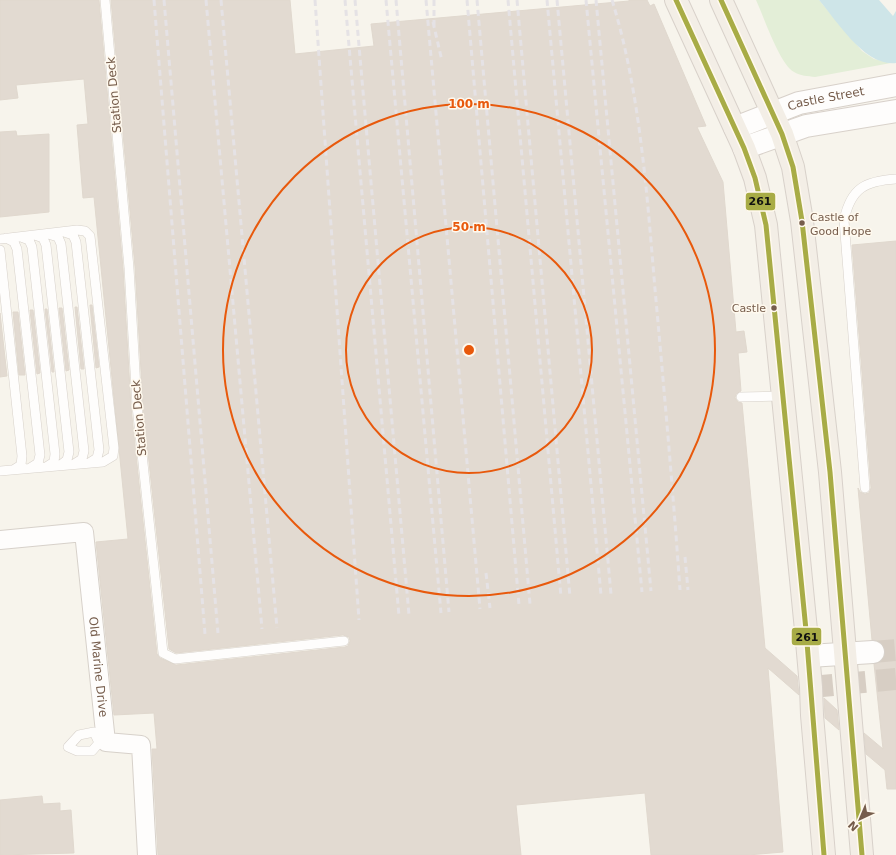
<svg xmlns="http://www.w3.org/2000/svg" width="896" height="855" viewBox="0 0 896 855" font-family="'DejaVu Sans',sans-serif">
<rect width="100%" height="100%" fill="#f7f4ec"/>
<path fill="#e3eed7" d="M756 0H819L862 51 874 59 891 63 815 77C808 76 800 76 794 72 779 63 764 17 756 0Z"/>
<path fill="#cee5e8" d="M819 0H879L893 16 896 11V63C865 67 837 21 819 0Z"/>
<path fill="#e2dad1" stroke="#e0d8ce" d="M0 0H99L123 268 131 407 157 654 160 658 176 665 345 647 348 646 350 641 349 637 343 635 176 653 169 649 143 406 135 267 111 0H290L295 54 374 46 371 24 629 1V0H647L650 6 654 4 706 126 697 127 723 182 736 332 744 331 747 352 738 353 741 391 736 394 735 398 738 402 742 403 765 648 797 676 799 695 768 668 783 852 748 855H651L645 793 516 805 521 855H158L152 749H157L154 713 114 715 96 542 128 539 94 197 83 198 77 125 88 124 84 79 16 85 18 98 0 100Z
M16 131 17 136 49 134V212L0 217V132Z
M896 241V789H887L885 770 866 754 864 733 883 749 874 664 880 662 884 658 885 652 884 645 879 641 872 640 858 488 860 492 865 494 869 493 871 488 852 245Z
M90 305H92L99 367 96 368Z
M75 307H77L84 369H81Z
M59 308H62L69 370 66 371Z
M45 309H47L54 372H52Z
M30 310H33L40 373 37 374Z
M13 312H18L25 375H19Z
M0 313 7 376 0 377Z
M824 698 837 710 839 730 825 718Z
M42 796 43 804 60 803V811L71 810 74 853 0 855V800Z"/>
<g fill="none" stroke-linecap="round" stroke-linejoin="round">
<path stroke="#d7cec4" stroke-width="22" stroke-dasharray="22 11" stroke-linecap="butt" d="M873 652 896 650
M811 687 896 679"/>
<g stroke="#d7d1ca" stroke-width="10">
<path id="service" d="M105 0 129 268 137 406 163 653 175 659 344 641
M64 232 73 235 76 242 99 450 97 458 89 463
M48 234 58 237 61 244 84 451 82 459 74 464
M35 235 43 238 46 245 69 452 67 460 59 466
M21 237 29 240 32 247 55 454 54 462 46 467
M6 238 14 242 17 249 40 455 38 463 30 468
M0 239 77 230 85 231 90 236 114 448 113 456 103 462 0 471
M0 250 22 456 21 465 13 470
M741 397 783 396
M865 488 844 220C851 188 865 181 896 179
M94 732 99 743 92 751H77L68 747 79 735Z"/>
</g>
<g stroke="#d7d1ca" stroke-width="20">
<g id="minor">
<path id="s1" d="M0 540 84 532 106 742 141 745 147 855"/>
</g>
</g>
<g stroke="#d7d1ca" stroke-width="24">
<path id="tertiary" d="M809 656 873 652"/>
</g>
<g stroke="#d8d1ca" stroke-width="24">
<g id="secondary">
<path id="s2" d="M735 128 799 103 896 85"/>
<path d="M744 148 806 126 896 111"/>
</g>
</g>
<g stroke="#d8d1ca" stroke-width="24">
<path id="primary" d="M676 0 744 148 755 178 766 225 806 630 811 687 812 715 824 855
M721 0 782 134 793 167 802 221 830 472 862 855"/>
</g>
<use href="#service" stroke="#fefdfc" stroke-width="9"/>
<use href="#minor" stroke="#fefdfc" stroke-width="18"/>
<use href="#tertiary" stroke="#fefdfc" stroke-width="22"/>
<use href="#secondary" stroke="#fefdfc" stroke-width="22"/>
<use href="#primary" stroke="#f3eee6" stroke-width="22"/>
<path stroke="#e5e2e5" stroke-width="3" stroke-dasharray="6 4" stroke-linecap="butt" d="M154 0 205 634
M164 0 218 633
M206 0 262 629
M221 0 277 628
M315 0 359 620
M345 0 399 616
M355 0 409 615
M386 0 441 613
M396 0 449 612
M426 0 480 609
M434 0V26
M467 0 519 605
M477 0 530 604
M508 0 561 597
M517 0 570 597
M547 0 601 595
M557 0 611 594
M586 0 642 592
M596 0 651 591
M612 0C640 90 647 195 655 289 664 389 673 490 680 590
M433 22 442 61
M685 557 688 590
M486 573 490 608"/>
<g stroke="#fff9ee" stroke-width="8">
<path id="bus-1" d="M676 0 744 148 755 178 766 225 806 630 824 855
M721 0 782 134 793 167 802 221 830 472 862 855"/>
</g>
<use href="#bus-1" stroke="#a8ac46" stroke-width="5"/>
</g>
<g fill="none" stroke="#e8590c" stroke-width="2">
<circle cx="469" cy="350" r="123"/>
<circle cx="469" cy="350" r="246"/>
</g>
<g fill="#765d4c" stroke="#fff9ee" stroke-width="1.5">
<circle cx="802" cy="223" r="3.5"/>
<circle cx="774" cy="308" r="3.5"/>
</g>
<g text-anchor="middle" dominant-baseline="central" stroke-width="3" stroke-linejoin="round" paint-order="stroke">
<g font-size="11" fill="#765d4c" stroke="#fff9ee" text-anchor="start">
<text x="810" y="217">Castle of<tspan x="810" dy="14">Good Hope</tspan></text>
<text x="766" y="308" text-anchor="end">Castle</text>
</g>
<g font-size="12" fill="#765d4c" stroke="#fff9ee">
<text transform="translate(114 95) rotate(-95)">Station Deck</text>
<text stroke="none"><textPath href="#s2" startOffset="96">Castle Street</textPath></text>
<text transform="translate(139 418) rotate(-95)">Station Deck</text>
<text stroke="none"><textPath href="#s1" startOffset="220">Old Marine Drive</textPath></text>
</g>
</g>
<circle cx="469" cy="350" r="6" fill="#e8590c" stroke="#fff9ee" stroke-width="2"/>
<g font-size="12" text-anchor="middle" font-weight="bold" fill="#e8590c" stroke="#fff9ee" stroke-width="3" stroke-linejoin="round" paint-order="stroke">
<text x="469" y="108">100 m</text>
<text x="469" y="231">50 m</text>
</g>
<g stroke="#fff9ee" stroke-width="1.5">
<rect x="745" y="192" width="31" height="19" rx="4" fill="#a8ac46"/>
<rect x="791" y="627" width="31" height="19" rx="4" fill="#a8ac46"/>
</g>
<g font-size="11" text-anchor="middle" font-weight="bold" fill="#111">
<text x="760" y="205">261</text>
<text x="807" y="641">261</text>
</g>
<g transform="translate(860 819) rotate(224)" stroke="#fff9ee" stroke-width="3" paint-order="stroke">
<path d="M0-3L7 15L0 10L-7 15Z" fill="#765d4c"/>
<text y="-6" font-size="11" font-weight="bold" text-anchor="middle" fill="#765d4c">N</text>
</g>
</svg>
